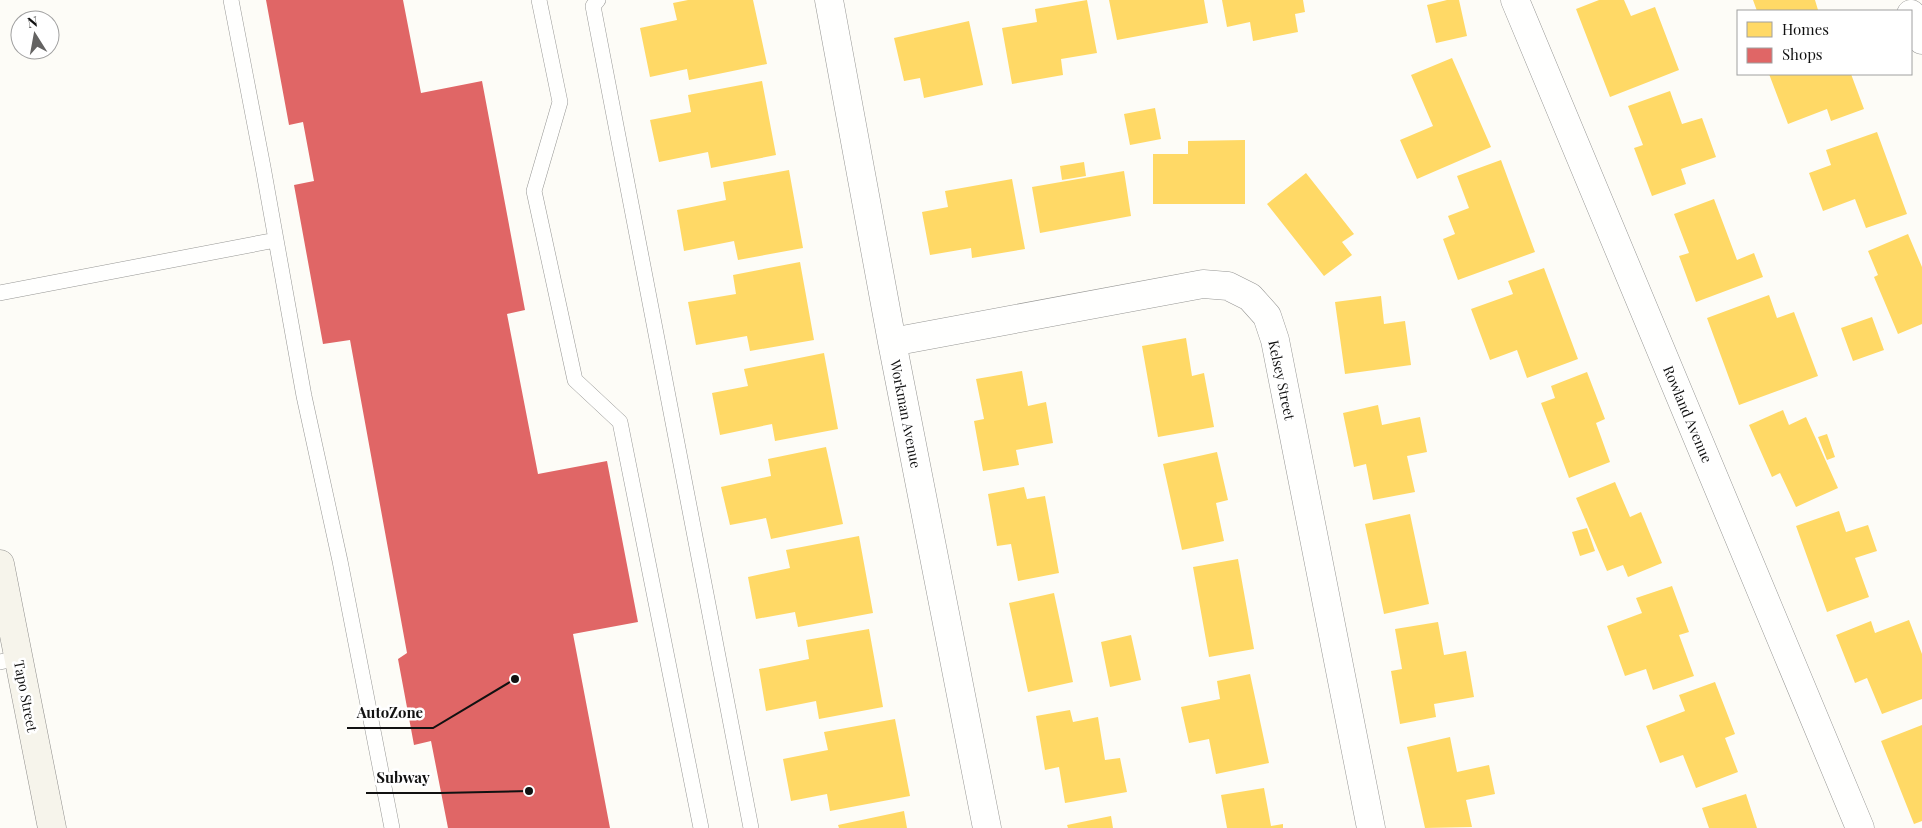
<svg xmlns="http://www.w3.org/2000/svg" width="1922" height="828" viewBox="0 0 1922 828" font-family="'Playfair Display',serif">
<rect width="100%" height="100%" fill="#fdfcf7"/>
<path fill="#ffd966" d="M688 0H753L767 64 689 80 687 69 650 77 640 28 677 20 673 3Z
M1087 0 1097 53 1061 59 1063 75 1012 84 1002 28 1037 22 1035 9Z
M1109 0H1204L1208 23 1117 40Z
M1222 0H1303L1305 12 1295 14 1298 32 1253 41 1250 22 1227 27Z
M1447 0H1459L1467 36 1436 43 1427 5Z
M1599 0H1624L1631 16 1655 7 1679 70 1610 97 1576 9Z
M1753 0H1815L1818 10 1757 11Z
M969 21 983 85 924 98 920 78 904 81 894 38Z
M1452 58 1491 147 1417 179 1400 140 1433 126 1411 75Z
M1769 74H1851L1864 109 1831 121 1827 109 1788 124Z
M762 81 776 155 711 168 708 152 659 162 650 120 691 112 688 95Z
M1670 91 1682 124 1702 118 1716 157 1681 169 1686 184 1652 196 1634 148 1643 145 1628 106Z
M1155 108 1161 139 1130 145 1124 114Z
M1877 132 1907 214 1866 228 1855 199 1823 211 1809 173 1831 165 1826 150Z
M1245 140V204H1153V154H1188V141Z
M1501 160 1535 252 1458 280 1443 239 1455 234 1448 216 1469 208 1457 176Z
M1084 162 1086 176 1062 180 1060 166Z
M789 170 803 248 738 260 734 241 684 251 677 210 726 200 723 182Z
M1124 171 1131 216 1040 233 1032 187Z
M1306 173 1354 234 1342 242 1352 255 1324 276 1267 204Z
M1012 179 1025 249 972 258 971 248 930 255 922 212 948 207 945 191Z
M1714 199 1737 260 1754 253 1763 277 1696 302 1679 256 1689 253 1674 214Z
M1908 234 1922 267V324L1898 334 1874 277 1878 275 1868 251Z
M800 262 814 340 750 351 747 336 696 345 688 302 736 294 733 275Z
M1544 268 1578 359 1527 378 1517 350 1490 360 1471 309 1513 294 1508 281Z
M1769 295 1777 318 1794 312 1818 376 1739 405 1707 318Z
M1381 296 1384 324 1405 321 1411 365 1345 374 1335 302Z
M1872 317 1884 350 1853 361 1841 328Z
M1186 338 1192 376 1204 373 1214 427 1158 437 1142 346Z
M824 353 838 429 775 441 772 424 720 435 712 393 748 386 744 369Z
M1022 371 1028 406 1046 402 1053 443 1016 450 1019 465 983 471 974 421 984 419 976 379Z
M1587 372 1605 419 1596 423 1610 462 1569 478 1541 403 1555 398 1551 386Z
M1378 405 1382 425 1420 417 1427 452 1407 456 1415 492 1373 500 1366 464 1354 467 1343 413Z
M1783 410 1789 425 1806 417 1838 488 1796 507 1780 473 1772 477 1749 425Z
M1827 434 1835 457 1827 460 1818 437Z
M826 447 843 524 771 539 766 518 730 525 721 487 771 476 768 459Z
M1217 452 1228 500 1216 503 1224 541 1182 550 1163 464Z
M1615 482 1630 517 1641 512 1662 563 1628 577 1623 565 1607 571 1576 498Z
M1024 487 1027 499 1045 496 1059 573 1018 581 1011 544 997 546 988 494Z
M1839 511 1846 532 1868 525 1877 551 1855 558 1869 597 1827 612 1796 526Z
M1410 514 1429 604 1384 614 1365 524Z
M1587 528 1595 551 1580 556 1572 532Z
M859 536 873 613 798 627 795 612 756 619 748 577 790 568 786 550Z
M1238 559 1254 649 1209 657 1193 567Z
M1672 586 1689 632 1679 635 1694 676 1653 690 1646 669 1625 676 1607 626 1642 613 1636 598Z
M1054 593 1073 682 1028 692 1009 603Z
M1909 620 1922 654V699L1882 714 1867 678 1855 683 1836 635 1871 621 1875 633Z
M1438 622 1444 655 1466 651 1474 697 1434 704 1436 717 1400 724 1391 671 1402 669 1395 629Z
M869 629 883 707 819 719 816 701 766 711 759 669 809 659 806 640Z
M1131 635 1141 680 1110 687 1101 642Z
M1250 674 1269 763 1216 774 1209 739 1189 743 1181 707 1220 699 1217 681Z
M1715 682 1735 734 1725 738 1738 772 1696 788 1683 755 1660 763 1646 726 1685 711 1679 695Z
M1070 710 1073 722 1098 717 1105 760 1120 758 1127 792 1065 803 1059 767 1045 770 1036 716Z
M895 719 910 796 830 811 827 794 791 801 783 759 828 750 824 732Z
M1922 725V821L1914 824 1881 741Z
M1450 737 1457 772 1489 765 1495 794 1466 800 1472 827 1425 828 1407 747Z
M1264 788 1271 826 1283 824V828H1227L1221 795Z
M1746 794 1757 828H1709L1702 808Z
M904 811 907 828H839L838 825Z
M1111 816 1113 828H1068L1067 825Z"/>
<path fill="#e06666" d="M266 0H403L421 93 482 81 525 310 507 314 538 474 607 461 638 622 573 634 610 828H448L431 741 414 745 398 659 407 653 350 340 323 344 294 185 314 181 303 122 289 125Z"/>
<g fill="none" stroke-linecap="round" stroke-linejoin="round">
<g stroke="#979795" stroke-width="16">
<path id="lane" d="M231 0 263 167 304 396 340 561 392 828
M539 0 560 102 534 191 575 380 620 422 701 828
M598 0 593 6 751 828
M0 293 276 240
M0 662 19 658"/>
</g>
<g stroke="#979795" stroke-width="29">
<path id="street" d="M829 0 892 342 987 828
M1515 0 1860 828
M1911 14 1922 40
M892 342 1203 284 1228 286 1250 297 1267 316 1275 340 1371 828"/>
</g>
<g stroke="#8e8d8b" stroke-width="29">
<path id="secondary" d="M0 564 52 828"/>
</g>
<use href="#lane" stroke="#fffffe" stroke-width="15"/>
<use href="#street" stroke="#fffffe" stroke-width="28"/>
<use href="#secondary" stroke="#f6f4eb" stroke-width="28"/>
</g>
<g text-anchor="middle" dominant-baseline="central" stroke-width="5" stroke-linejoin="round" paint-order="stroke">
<g font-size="14" fill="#111" stroke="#fff">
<text transform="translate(1282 380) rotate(78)">Kelsey Street</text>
<text transform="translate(906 414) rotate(79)">Workman Avenue</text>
<text transform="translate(1688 414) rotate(67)">Rowland Avenue</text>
<text transform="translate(26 696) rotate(79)">Tapo Street</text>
</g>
</g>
<path fill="none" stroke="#111" stroke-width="2" d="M515 679L433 728H347M529 791L440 793H366"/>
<g fill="#111" stroke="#fff" stroke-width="2">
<circle cx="515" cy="679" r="5"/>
<circle cx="529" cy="791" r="5"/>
</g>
<g font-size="15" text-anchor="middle" font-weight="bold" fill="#111" stroke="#fff" stroke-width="5" stroke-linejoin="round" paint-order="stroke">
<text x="390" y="718">AutoZone</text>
<text x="403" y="783">Subway</text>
</g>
<rect x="1737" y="10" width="175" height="65" fill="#ffffff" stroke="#a0a0a0"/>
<rect x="1747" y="22" width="25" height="15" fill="#ffd966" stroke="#a0a0a0"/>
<text x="1782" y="35" font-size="15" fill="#111111">Homes</text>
<rect x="1747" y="48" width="25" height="15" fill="#e06666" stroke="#a0a0a0"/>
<text x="1782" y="60" font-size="15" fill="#111111">Shops</text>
<g transform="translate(35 35) rotate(349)"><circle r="24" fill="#ffffff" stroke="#a0a0a0"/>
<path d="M0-4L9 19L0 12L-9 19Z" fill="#646362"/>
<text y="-8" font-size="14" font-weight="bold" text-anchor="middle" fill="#111111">N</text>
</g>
</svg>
